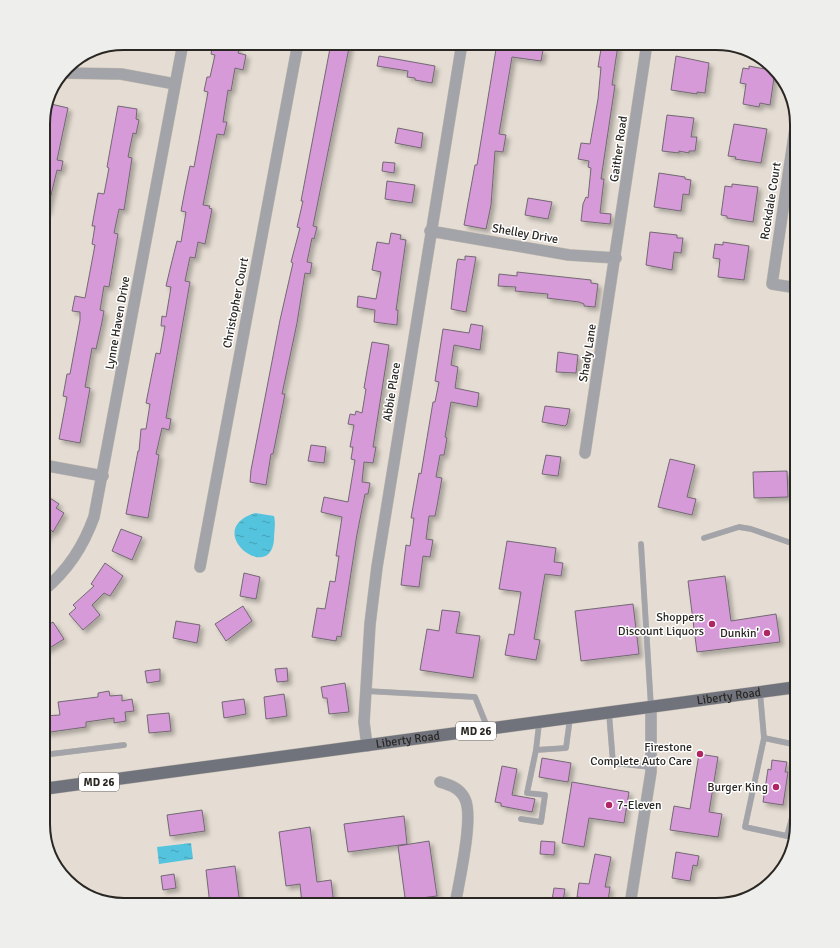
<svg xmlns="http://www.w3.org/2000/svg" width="840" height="948" viewBox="0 0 840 948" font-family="Signika,sans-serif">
<defs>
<pattern id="water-ripples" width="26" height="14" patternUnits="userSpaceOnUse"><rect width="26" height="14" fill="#53c3de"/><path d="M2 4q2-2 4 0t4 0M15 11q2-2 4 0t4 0" fill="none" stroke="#459eb4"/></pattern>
<filter id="shadow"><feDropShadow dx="3.5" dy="3.5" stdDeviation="2" flood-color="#0004"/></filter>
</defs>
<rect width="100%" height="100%" fill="#e5ddd3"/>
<path fill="url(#water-ripples)" d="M255 513 274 516C276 524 274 531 274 540 270 585 201 530 255 513Z
M191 843 193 859 159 864 157 847Z"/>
<path fill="#d69ad8" stroke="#726972" filter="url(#shadow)" d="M213 43 236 44V49L239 50 238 53 246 55 243 70 235 68 231 91 228 90 223 122H227L224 135 217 134 203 205 210 206 209 208 212 209 205 244 198 242 195 258 190 257 185 281 190 282 166 418 171 419 169 430 162 428 156 454 159 455 148 518 126 514 138 451H139L141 429H146L150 404 146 403 156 353 160 354 165 326H161L162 316 166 317 171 287 166 286 171 265 177 241 181 242 186 212 181 211 185 190 190 166 194 167 208 92 204 91 207 77H210L215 55 211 54Z
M331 43H350L313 226 317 227 314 239 312 238 307 262 312 263 310 274 305 273 297 323 282 394H285L273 454H271L266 485 250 482 251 470 280 320 293 263 291 262 300 228 297 227 303 201H301Z
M497 43H515V46L543 50 541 61 512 57 499 134 506 135 503 152 495 151 491 205 486 229 464 225 475 165H477Z
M602 43 618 45 612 85H615L601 179H604L600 213 611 214 610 224 581 221 583 204 586 197 588 198 591 168 588 167 589 161 578 159 581 143 590 144 598 99 601 67H598Z
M379 56 435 66 432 83 415 80V78L407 77 408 71 377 66Z
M676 56 709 63 705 93 697 92V94L671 90Z
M749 66 775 71 770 105 760 103 759 107 743 104 746 84 740 83 743 68 749 69Z
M51 104 68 108 57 160 63 161 61 171 57 170 47 212H43V145Z
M118 106 137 109 136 119 139 120 136 134 133 133 128 157 132 158 124 210 119 209 114 233 118 234 109 287 104 286 100 310 104 311 102 322 96 349 92 348 85 387 90 388 80 443 59 439 67 397 63 396 67 374H70L80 320V312L72 311 75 296 85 298 95 245 92 244 95 226H92L98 193 104 194 109 168 107 167Z
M667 115 694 118 691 137H697L695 151H689V153L679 151V153L662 151Z
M734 124 767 129 761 163 735 159 736 157 728 156Z
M398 128 423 133 421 148 395 143Z
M383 162 395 163 394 173 382 171Z
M659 173 685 177V179L691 180 689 195 683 194 681 211 654 207Z
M387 181 415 185 412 203 385 199Z
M732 184 758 187 753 222 727 218V216L721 215 725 186 732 187Z
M528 198 552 202 548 219 525 215Z
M650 232 677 235V238H683L681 253 674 252 672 270 646 265Z
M391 233 401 235 400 239 406 240 396 310H398L397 325 374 322 375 310 357 307 358 296 376 299 381 272 372 270 377 242 389 244Z
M723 242 749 246 744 280 718 277 720 259 713 258 715 244 723 245Z
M465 256 476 257 466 312 451 309 457 262 458 259 465 260Z
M517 272 591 280V283L598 284 595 307 584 306V304L579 302 547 298 548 294 515 291 516 287 498 286 499 274 517 276Z
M471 324 483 326 480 350 454 345 451 365 458 367 455 388 479 393 477 407 451 402 445 437 447 438 444 455H440L436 477 442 478 437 506 435 516H429L426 539 433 540 430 557 423 556 419 587 401 585 406 545 410 546 414 518H411L419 473 421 474 433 402H435L439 382 435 381 443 329 469 333Z
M372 342 389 345 373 447H376L373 463 364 462 362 482 370 483 368 494H365L357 534 341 637 337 636 336 641 312 637 317 608 325 609 330 581 335 582 339 556H336L342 517 321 512 324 497 348 502 355 460 351 459 353 447H350L354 425 348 424 350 414 355 415 356 411 362 413 366 389 364 388Z
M558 352 578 355 576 373 556 372Z
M545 406 570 409 567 424 565 426 542 422Z
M311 445 326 447 324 463 308 461Z
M546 455 561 457 558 476 542 474Z
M670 459 695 465 687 497 696 499 692 515 658 507Z
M787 471 788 497 754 498 753 472Z
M47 496 59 504 56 508 64 513 53 532 51 530 43 542V503Z
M121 529 142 537 132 560 112 551Z
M507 541 556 548 554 562 563 563 561 576 545 574 534 639 540 640 536 660 505 655 509 634 514 635 521 592 499 589Z
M105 563 123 576 110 596 104 593 92 605 100 615 83 630 69 614 76 608 73 605 94 586 91 584Z
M244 573 260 577 256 599 240 596Z
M725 576 731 621 776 614 780 642 697 652 688 581Z
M633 604 639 654 581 661 575 611Z
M243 606 252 621 226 641 215 624Z
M442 610 460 612 456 633 480 636 473 678 420 670 427 629 439 631Z
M176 621 200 625 197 643 173 638Z
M53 622 64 639 43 652V628Z
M287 668 288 681 277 682 275 669Z
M160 669V681L147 683 145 671Z
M345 683 349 712 329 714 327 698H323L321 687Z
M109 691 110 696 122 695V701L132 699 134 711 125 712 126 721 114 723V718L86 722V727L43 733V716L60 715 58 702 98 697V693Z
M284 694 287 716 266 719 264 697Z
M244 699 246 714 224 718 222 702Z
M169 713 171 731 149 733 147 715Z
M699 754 718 757 709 812 722 814 718 837 670 830 674 806 690 809Z
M542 758 571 763 568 782 539 777Z
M772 760 787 762 785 772H788L783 805 763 802 768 769 771 770Z
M502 766 517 769 512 795 535 799 532 812 501 806V803L495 802Z
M572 782 629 792 624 823 589 818 584 847 562 843Z
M202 810 205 831 170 836 167 815Z
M404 816 407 844 348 852 344 824Z
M310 827 317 882 331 880 334 905H302L300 884 286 886 279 832Z
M429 841 437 896 421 898 422 905H406L398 846Z
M541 841 555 842 554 855 540 854Z
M676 852 699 856 697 866 693 865 690 881 672 878Z
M595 854 611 857 605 887H610L608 901 577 897 579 883 589 884Z
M235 866 240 905H210L206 870Z
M174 874 176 888 163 890 161 876Z
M554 888 565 889 563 901 552 900Z"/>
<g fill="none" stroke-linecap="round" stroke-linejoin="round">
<g stroke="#c0b9b0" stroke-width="6">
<path id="service" d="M704 538 739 527 751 529 797 545
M641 544 651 707
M366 691 475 697 488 729
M760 692 764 738 745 827 787 836 793 814 797 788
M609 713 613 763 651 767
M764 738 797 745
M536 750 566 748 570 718
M43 755 124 745
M521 819 541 822 545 795 527 793 536 750 539 724"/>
</g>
<g stroke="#c0b9b0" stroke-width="12">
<path id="minor" d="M63 73 121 74 175 84
M796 122 772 284 797 288
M430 231 569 255 616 258
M585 453 647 43
M43 465 103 476
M200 567 298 43
M43 591C68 570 83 547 94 517L183 43
M367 746 364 722 370 624 377 567 462 43
M440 782C450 785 460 788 465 799 474 817 459 882 455 905
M630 905 651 772V707"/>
</g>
<g stroke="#c0b9b0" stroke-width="13">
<g id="primary">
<path id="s1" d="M43 789 797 687"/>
</g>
</g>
<use href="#service" stroke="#a2a4a9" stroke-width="5.5"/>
<use href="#minor" stroke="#a2a4a9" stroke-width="11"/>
<use href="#primary" stroke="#70737c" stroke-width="12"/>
</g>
<g fill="#b02664" stroke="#fff" stroke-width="1.5">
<circle cx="712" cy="624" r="4"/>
<circle cx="767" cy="633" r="4"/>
<circle cx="700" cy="754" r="4"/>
<circle cx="776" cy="787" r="4"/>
<circle cx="609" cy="805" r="4"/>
</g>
<g text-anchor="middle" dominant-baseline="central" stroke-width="3" stroke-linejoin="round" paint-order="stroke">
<g fill="#fff" stroke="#6a6865" stroke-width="1">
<rect x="456" y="722" width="40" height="18" rx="3"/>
<rect x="79" y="773" width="40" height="18" rx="3"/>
</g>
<g font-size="11" font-weight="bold" fill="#2a2723">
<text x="476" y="731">MD 26</text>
<text x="99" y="782">MD 26</text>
</g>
<g font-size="12" fill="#2a2723" stroke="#fff">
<text transform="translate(619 149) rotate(-82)">Gaither Road</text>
<text transform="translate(771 201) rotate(-81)">Rockdale Court</text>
<text transform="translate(525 234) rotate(10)">Shelley Drive</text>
<text transform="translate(236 303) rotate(-79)">Christopher Court</text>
<text transform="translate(118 323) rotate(-80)">Lynne Haven Drive</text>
<text transform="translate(588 353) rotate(-81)">Shady Lane</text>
<text transform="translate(392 392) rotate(-81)">Abbie Place</text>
<text stroke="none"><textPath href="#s1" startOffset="692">Liberty Road</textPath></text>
<text stroke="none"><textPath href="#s1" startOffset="368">Liberty Road</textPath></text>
</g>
<g font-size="12" fill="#2a2723" stroke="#fff" text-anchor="end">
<text x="704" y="617">Shoppers<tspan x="704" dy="14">Discount Liquors</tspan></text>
<text x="759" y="633">Dunkin'</text>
<text x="692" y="747">Firestone<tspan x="692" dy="14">Complete Auto Care</tspan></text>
<text x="768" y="787">Burger King</text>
<text x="617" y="805" text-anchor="start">7-Eleven</text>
</g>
</g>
<path d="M0 0H840V948H0ZM124 50H716A74 74 0 0 1 790 124V824A74 74 0 0 1 716 898H124A74 74 0 0 1 50 824V124A74 74 0 0 1 124 50Z" fill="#eeeeed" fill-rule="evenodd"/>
<path fill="none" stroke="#2a2723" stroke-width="2" d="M124 50H716A74 74 0 0 1 790 124V824A74 74 0 0 1 716 898H124A74 74 0 0 1 50 824V124A74 74 0 0 1 124 50Z"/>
</svg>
